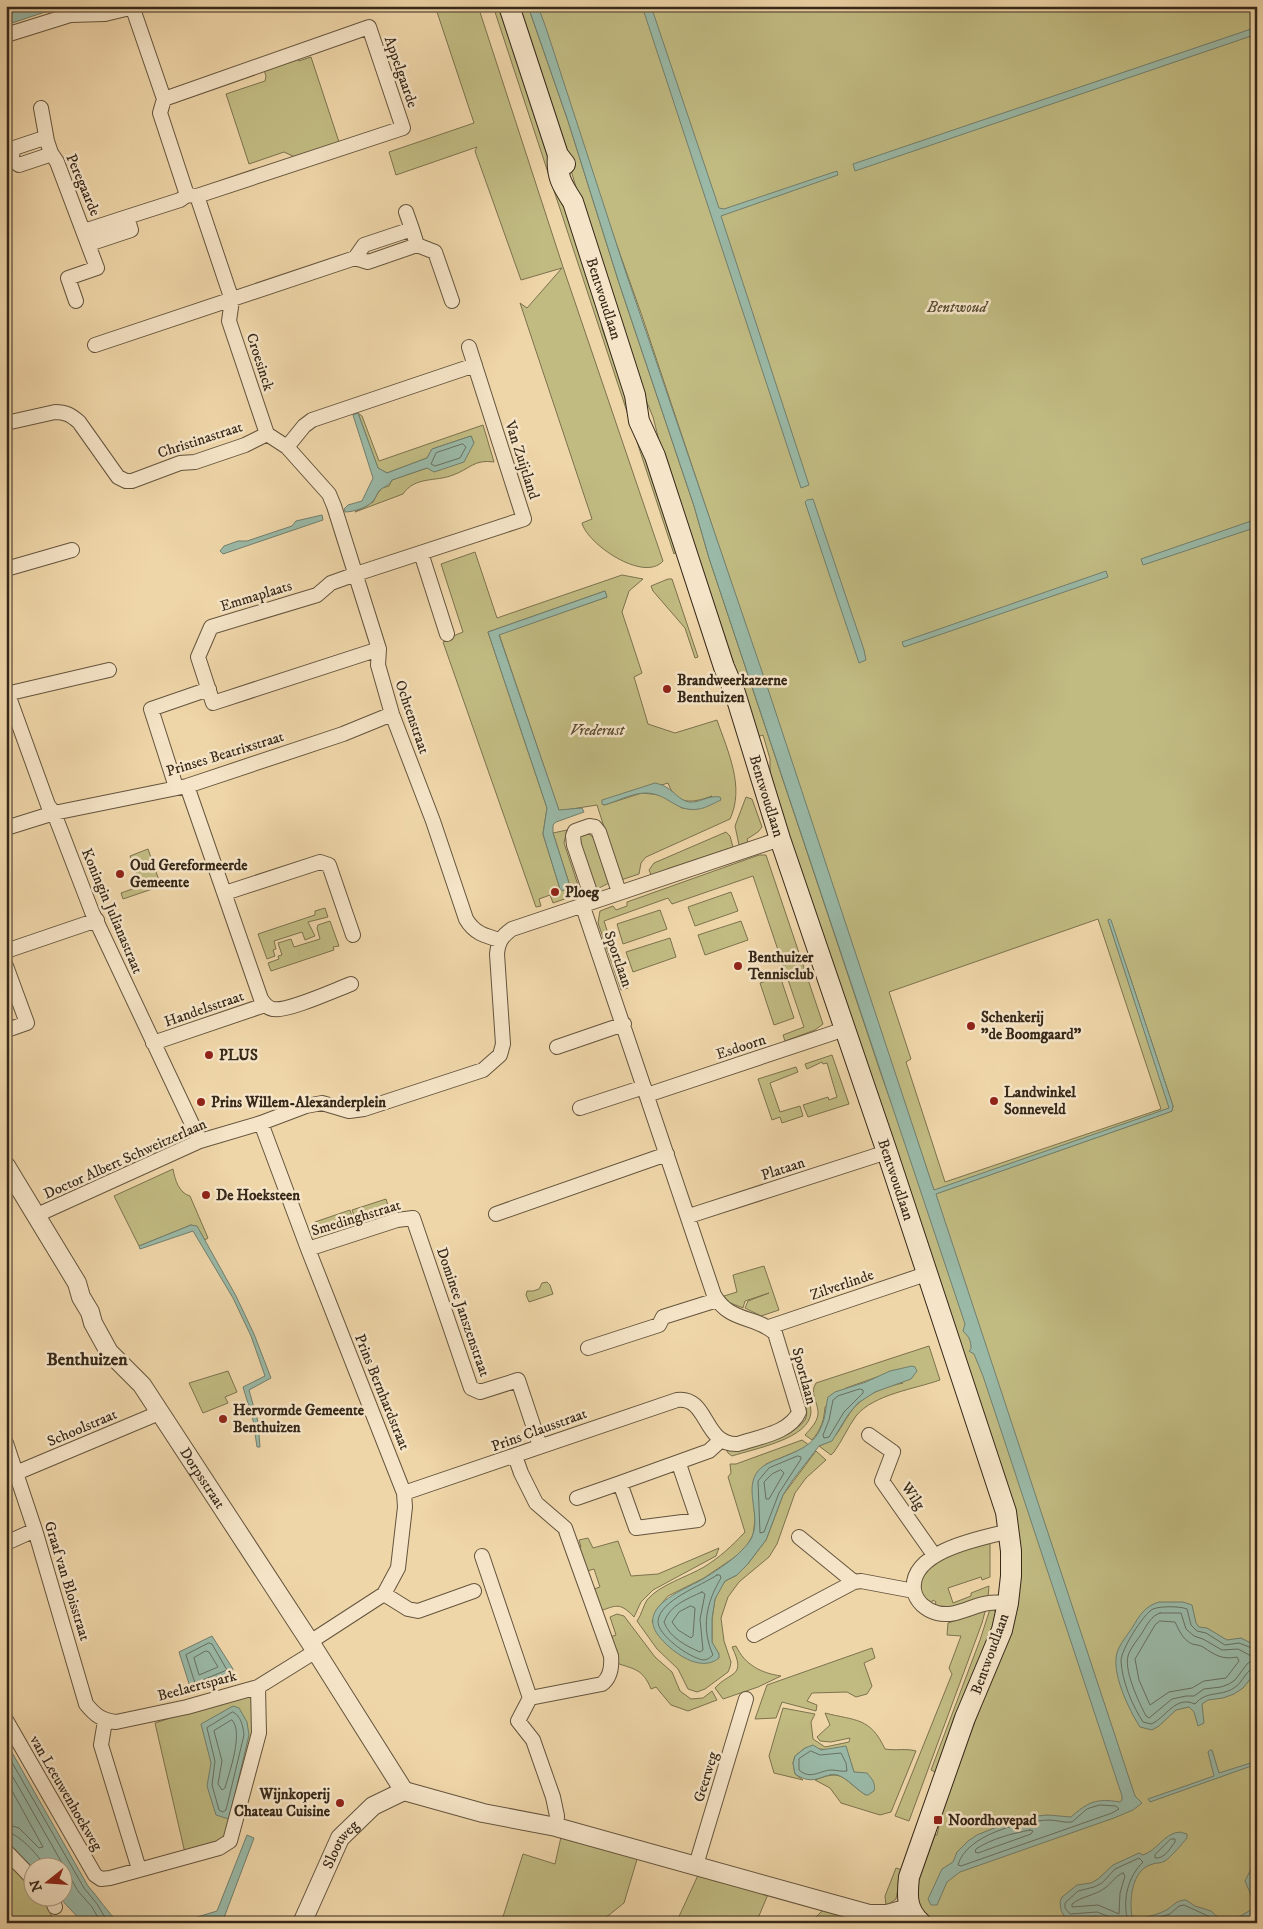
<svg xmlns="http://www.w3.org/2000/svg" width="1263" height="1929" viewBox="0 0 1263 1929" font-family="'IM FELL DW Pica',serif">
<rect width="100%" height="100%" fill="#efd6a9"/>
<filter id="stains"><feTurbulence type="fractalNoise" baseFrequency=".004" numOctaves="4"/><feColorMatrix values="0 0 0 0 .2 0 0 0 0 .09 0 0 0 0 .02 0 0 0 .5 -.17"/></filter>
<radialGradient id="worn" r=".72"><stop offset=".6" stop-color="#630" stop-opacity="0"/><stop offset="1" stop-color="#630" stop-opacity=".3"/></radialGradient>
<path fill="#c1bb82" stroke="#7c724e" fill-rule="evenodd" d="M435 6H478L563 267 663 561C644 583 587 544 582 523L592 519 520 303 527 308 562 268 521 280 475 151 477 147 396 175 389 152 474 123Z
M493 6H501L604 316 602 328 619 377 626 384 679 548 674 554Z
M516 6H528L568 121 619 283 694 506 709 558 881 1074 891 1102 939 1205 935 1194 1172 1111 1173 1106 1130 977 1109 919 1108 920 1170 1108 934 1191 642 316 532 6H1257V1923H936L931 1920 922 1909 919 1903 916 1887 935 1835H937L940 1821 936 1819 979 1711 1017 1568 779 815 783 814 770 773V759L763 735 754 738 661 448 653 417 643 393 578 194 570 167ZM1098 919 1161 1109 945 1182 906 1062 911 1059 889 992Z
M311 57 339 142 297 158 284 152 249 164 226 94 265 81 266 76 264 70 298 59 299 61Z
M358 413 362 416 379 461 483 425 494 462C474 459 470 469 453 475 436 482 415 476 403 494L355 512 373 502 378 493 382 488 389 486 392 480 427 468 474 443 471 436 432 449 427 458 387 473 378 468Z
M475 552 497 618 622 575 643 579 629 591 622 612 642 673 634 677 648 724 675 733 717 720C728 752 745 787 730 819L646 857 641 863 639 874 621 880 597 805 559 811 499 634 607 597 605 591 488 632 547 808 543 834 560 889 569 883 553 833 567 830 564 843 579 888 576 895 553 903 550 895 539 899 541 906 536 907 443 642 446 641V639L463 632 441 564ZM668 783C676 806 693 803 712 796L690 809 682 808 661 795 642 793 604 805 602 804Z
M668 579H672L698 657 695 658 685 628 653 591 651 586Z
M746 797 752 799 762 827 758 832 747 839 748 842 739 845 735 826Z
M726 832 730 836 733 847 667 869V872L652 877 649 870 654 863Z
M589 834 594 838 609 883 595 890 578 840 583 835Z
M148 849 161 886 123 899 121 893 138 887 136 880 139 879 130 856Z
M759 855H766L823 1024 815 1030 785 1041 783 1035 804 1027 753 876 672 904 668 898 604 921 624 982 628 988 621 990 598 923 600 911 613 906 616 910 627 906V902Z
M731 892 738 911 695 926 688 907Z
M325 908 328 917 308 922 315 936 305 940 302 932 274 941 276 949 273 950 275 956 267 959 258 934 315 915V911Z
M660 910 667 929 623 944 617 924Z
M330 921 339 946 333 947 334 950 271 971 268 963 279 959 278 956 282 955 278 943 291 939 294 947 320 939 317 928 318 925Z
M741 921 748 940 705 955 698 935Z
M670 938 676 957 633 972 626 952Z
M780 976 794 1018 774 1025 760 983Z
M832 1055 849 1104 808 1117 803 1105 828 1097 829 1100 837 1097 827 1063 823 1064 822 1062 807 1069 805 1064Z
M796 1067 798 1072 770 1083 780 1112 800 1106 803 1116 782 1123 780 1117 772 1120 758 1079Z
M173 1169C175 1180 179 1193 190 1196L208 1238 205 1240 197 1227 191 1225 139 1246 114 1196Z
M386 1199 390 1212 357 1223 352 1210Z
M350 1210 354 1223 321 1234 319 1233 315 1222Z
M764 1266 779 1310 761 1316 745 1308 748 1301 769 1293 745 1301 743 1308 728 1302 724 1296 737 1292 733 1275Z
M547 1282 550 1285 553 1294 529 1302 526 1295 527 1291H533L539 1289 542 1283Z
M929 1346 940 1380C915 1389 874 1394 856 1416 848 1427 842 1441 834 1452L831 1455 819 1446C837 1439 838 1431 848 1416 860 1396 881 1388 903 1383L877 1377 846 1388 825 1407C824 1420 821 1430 812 1440L805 1435C810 1429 817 1423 818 1414 819 1404 809 1393 816 1383Z
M228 1371 237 1392 225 1397 228 1403 203 1413 189 1383Z
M801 1388 804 1389C806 1396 811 1405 811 1412 810 1439 753 1449 732 1456L728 1453 726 1449C730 1450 734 1451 738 1450 751 1448 799 1432 805 1420 810 1411 803 1399 800 1390Z
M802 1440 809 1445 807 1447 766 1464 753 1489 755 1520 753 1535 746 1547 735 1557 704 1578 668 1596 657 1609 652 1622 719 1654 712 1643V1619L715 1599 721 1587 725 1581 737 1575 747 1565 766 1540 783 1495 816 1451 826 1460 806 1478 795 1493 777 1544 769 1557 739 1582 728 1597 721 1618 724 1641 731 1662 730 1667 728 1672 705 1689 697 1692 688 1689 678 1669 657 1649 637 1621C642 1614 643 1606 647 1600 659 1585 687 1577 704 1567 720 1557 732 1546 745 1532L728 1477 731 1473 730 1464H736Z
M588 1538 593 1548 618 1541 631 1576 658 1574 719 1548 716 1556 653 1590 641 1602 634 1617C620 1602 616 1605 598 1612L591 1590 600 1587 594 1569 584 1572 577 1549 581 1547 579 1540Z
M990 1541V1577L982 1580 981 1577 948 1588 953 1603 971 1596V1593L989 1586 988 1598 953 1609 934 1607 936 1602 933 1600 930 1605 920 1594 922 1573 943 1556Z
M986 1608 982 1623 909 1821 895 1816 952 1674 949 1668 961 1636 947 1635 948 1623 973 1615 977 1611Z
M990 1609 994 1610 998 1617 937 1773 931 1770 980 1640Z
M617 1614 624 1616 655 1657 672 1672 680 1691 691 1699 703 1698 712 1691 717 1700 688 1711 671 1705 656 1687 651 1689C643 1669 634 1669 616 1663L607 1638 616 1635 610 1617Z
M736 1646C745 1665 761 1673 781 1676L758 1687 723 1699 715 1688C730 1671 747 1678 732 1647Z
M872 1648 875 1658 864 1663 872 1686 867 1694 856 1697 847 1692 812 1693 807 1701 817 1705 816 1711 782 1702 776 1718 755 1719 767 1685Z
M246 1693 255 1701 253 1736 224 1841 185 1853 155 1723Z
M783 1708 815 1714 811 1722 813 1739 825 1747 849 1742 850 1738 831 1742 820 1741 817 1737 830 1725 825 1713C856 1721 870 1717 885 1749 896 1751 905 1748 916 1751L891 1812 880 1815 841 1803 830 1788 815 1780C845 1768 842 1780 866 1795L862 1774 854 1772 847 1751 805 1748 795 1756 793 1763 795 1774 803 1780 774 1773 769 1756Z
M561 1837 638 1856 624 1903 599 1923H501L523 1854 555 1864Z
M6 1857 32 1883V1896L45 1897 52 1918 33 1923H6V1911L10 1909 6 1905Z
M896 1868 905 1871 899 1883 896 1899 886 1906 885 1896Z
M699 1873 769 1892 756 1923H676Z
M826 1907 885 1923H813L815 1918Z"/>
<path fill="#9ab9a7" stroke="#727f6e" d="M23 6H63L6 25V12Z
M528 6H538L546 28 624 267 770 695 934 1190 1169 1108 1108 920 1109 919 1111 920 1173 1106 1172 1111 1167 1113 936 1194 1135 1796 1142 1803 1133 1810 1114 1818 960 1872 947 1882 937 1905H931L928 1899 942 1869 953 1862 957 1852 968 1841 977 1835 1004 1824 1037 1816 1048 1815 1071 1817C1088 1802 1096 1798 1120 1802L1122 1800V1796L983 1376 974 1354 969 1351 971 1349C971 1340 969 1337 963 1331L965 1324 709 558 694 506 619 283 568 121Z
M642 6H651L719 208 724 209 837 171 838 175 721 216 809 485 801 488Z
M1257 27V34L855 171 853 164Z
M358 413 378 468 387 473 427 458 432 449 471 436 474 443 464 462 434 472 427 468 392 480C389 486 385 486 380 490 377 493 376 497 374 500 369 507 354 512 345 512L344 509 348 505 362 501 373 478 353 415Z
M813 499 864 650 866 660 859 663 805 502 807 500Z
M322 515 323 520 223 554 220 551 224 546 238 541H247L292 526 296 521Z
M1257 519V527L1143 565 1141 559Z
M1106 571 1108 577 904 647 902 642Z
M605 591 607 597 499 635 559 810 582 808 584 812 556 822 553 825V833L569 883 568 887 563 891 560 889 543 834 547 808 488 632Z
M655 783C659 784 663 785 666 787 675 792 679 800 689 802 701 803 707 795 720 797L721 800C714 803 706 808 699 809 675 813 669 793 645 793 632 793 616 802 604 805L602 804V800Z
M191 1225 197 1226 236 1296 254 1334 271 1378 249 1390 258 1422 260 1447H257L253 1420 243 1387 265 1376 251 1336 233 1298 193 1231 140 1249 139 1246Z
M912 1366 915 1367 917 1371 911 1379 875 1392 858 1403 848 1415 832 1441 819 1446 792 1481 783 1495 766 1540 747 1565 737 1575 725 1581 715 1599 712 1619V1642L719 1654V1658C700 1674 670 1651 658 1635 637 1606 684 1590 703 1579 714 1572 727 1564 737 1555 743 1549 751 1542 753 1534 760 1514 744 1488 758 1471 764 1464 773 1461 781 1458 802 1449 817 1444 824 1419 826 1412 826 1404 828 1397L835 1392 866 1382 890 1371Z
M1159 1602H1183L1192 1605 1196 1623 1199 1627 1207 1628 1227 1640 1241 1638 1257 1646V1671L1243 1688 1234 1694 1223 1698 1208 1700 1202 1704 1204 1723 1198 1726 1194 1712 1189 1707 1176 1710 1159 1726 1152 1730 1140 1727C1129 1710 1114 1678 1116 1658 1117 1647 1126 1637 1132 1628 1139 1616 1145 1606 1159 1602Z
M212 1636 233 1669 231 1675 191 1690 179 1652Z
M233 1706 239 1708 247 1722 249 1735 229 1819 216 1815 207 1786 211 1763 201 1724Z
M6 1742 88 1886C99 1898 107 1912 119 1923H83L59 1897 62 1896V1866H32V1868L6 1841Z
M813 1745 821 1750 846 1746 854 1772 867 1773C872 1779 876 1783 874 1791L868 1795H866C857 1790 849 1780 840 1776 825 1769 817 1789 795 1774L793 1763 795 1756 805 1748Z
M1210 1750H1212L1219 1773 1257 1761V1764L1150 1802 1148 1799 1214 1776 1208 1752Z
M1180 1832 1187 1834V1838C1182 1844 1171 1857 1165 1861 1160 1864 1156 1862 1150 1865 1132 1871 1129 1900 1132 1917 1141 1920 1160 1914 1168 1909 1175 1904 1177 1900 1186 1900L1195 1906 1211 1911 1224 1923H1110L1097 1916 1069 1919 1064 1916 1061 1910 1060 1902 1062 1897 1077 1885 1091 1883 1098 1879 1113 1865 1139 1853 1143 1855C1158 1850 1164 1833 1180 1832Z
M247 1835 254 1838 222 1923H177L217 1911Z
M1257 1857V1923H1229L1254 1908V1902L1245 1881Z"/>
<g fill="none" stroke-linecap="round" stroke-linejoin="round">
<path stroke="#687060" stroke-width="1" d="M463 444 466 447 460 458 435 466 431 464 436 453Z
M860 1389 863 1390V1393L844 1412 829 1437 824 1438 823 1435 829 1420 833 1400 838 1396Z
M798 1456 801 1457V1459L779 1493 764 1532 760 1533 758 1481 769 1468Z
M781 1470 784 1473 769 1499H766L764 1482 772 1474Z
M717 1575H720L721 1578C706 1603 701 1628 713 1655 710 1658 707 1660 703 1660 690 1658 657 1635 658 1621 660 1600 701 1586 717 1575Z
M702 1592 705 1594 700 1619 703 1650 700 1652C686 1646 669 1637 664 1622 670 1605 687 1599 702 1592Z
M691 1606 695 1608 693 1636 691 1638 678 1630 672 1622 679 1612Z
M1160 1613H1181L1186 1629 1194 1636 1203 1639 1222 1650 1238 1649 1253 1657 1254 1659 1247 1664 1235 1680 1229 1684 1221 1687 1204 1689 1194 1696H1186L1172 1699 1149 1718 1146 1716C1139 1702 1122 1668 1129 1653 1132 1646 1138 1639 1142 1633 1147 1625 1151 1616 1160 1613Z
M1160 1621 1175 1622C1179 1630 1182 1639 1192 1644 1196 1645 1200 1645 1203 1647 1215 1655 1222 1660 1237 1657L1239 1661 1226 1678 1204 1681 1192 1688 1169 1692 1150 1705 1139 1680 1135 1659 1155 1625Z
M209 1643 212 1644 227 1670 195 1683 186 1655Z
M1257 1650 1239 1643 1225 1645 1206 1633 1197 1631 1191 1625 1187 1609C1180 1606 1160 1606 1153 1609 1143 1614 1121 1650 1121 1661 1122 1681 1132 1705 1143 1722L1151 1724C1166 1718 1175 1695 1195 1704 1207 1690 1220 1697 1234 1688 1243 1683 1246 1668 1257 1667
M206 1651 209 1652 218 1667 199 1675 194 1658Z
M233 1712C241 1716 243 1726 244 1735L226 1810 223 1812 219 1810 212 1785 215 1761 207 1728Z
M232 1720C244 1732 229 1773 225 1788L222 1790 218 1784 222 1761 214 1731Z
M811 1751 820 1755 841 1753 846 1763 847 1771C842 1772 837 1770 831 1770 818 1771 811 1780 799 1770V1759Z
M6 1752 84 1888 97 1904 106 1919 111 1923
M6 1765 78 1891 92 1907 101 1923
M6 1780 43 1847 39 1848 19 1828 6 1824
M1100 1805 1116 1806 1119 1809 1112 1813 961 1866 958 1865C966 1835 1021 1821 1049 1820 1057 1820 1064 1823 1072 1822L1087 1809Z
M1030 1830 1033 1831 1031 1834 978 1853 975 1852 976 1849C993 1838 1011 1834 1030 1830Z
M6 1832C17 1832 40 1856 44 1866
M1171 1839H1175V1842C1170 1848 1165 1859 1155 1858V1855Z
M1123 1873 1125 1876 1120 1893 1119 1914 1098 1905 1072 1907V1904C1082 1896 1094 1896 1105 1888 1111 1884 1115 1876 1123 1873Z
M1112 1923 1110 1917 1097 1912 1070 1914 1065 1908V1903L1078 1891 1094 1887 1102 1883 1115 1869 1139 1858 1143 1862C1128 1877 1123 1898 1127 1918L1134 1923
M1142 1923 1170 1914 1179 1906 1184 1905 1208 1916 1216 1923"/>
<g stroke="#64543d" stroke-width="16">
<path id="minor" d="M132 6 164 99 160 113 187 195 197 196 232 300 229 321 267 434
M6 35 70 15 105 14 138 6
M164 99 369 27 403 128 197 196
M41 108 47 141
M11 159 14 148 41 139 47 141 51 153 57 162 97 268 68 278 76 301
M11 159 19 165 46 156 51 153
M406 212 412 229
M127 217 180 200 187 195
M84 231 127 217 131 230 89 244
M355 258 364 245 412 229 417 245
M95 345 355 258 368 262 417 245 435 252 452 301
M6 423 55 412C66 412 71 415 79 422L118 477 126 481H132L180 463 195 462 245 445 267 434 287 447 329 494 334 506 379 649 378 665 392 714 433 821 466 919C474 933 485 936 500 940
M287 447 304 426 312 420 475 365
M421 553 447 634
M6 569 72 550
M379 649 213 703 198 657 211 627 317 595 331 583 356 574 524 519 469 347
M6 689 48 805 54 813 92 912 200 1141
M6 694 109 670
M187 786 261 999C264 1003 267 1008 273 1009 287 1012 335 990 351 984
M176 787 151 709 209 689
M6 828 54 813 187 786 343 734 392 714
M225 893 320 862 329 865 353 935
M593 901 574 845 573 836 575 831 589 826 595 827 599 832 619 892
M6 951 97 920
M6 966 27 1023 7 1030
M153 1043 265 1005
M557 1047 624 1024
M647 1095 845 1029
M580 1108 644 1087
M261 1123 308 1249 404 1493 405 1507 398 1568 384 1594 310 1642
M496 1214 667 1154
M37 1215 200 1141 261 1123 306 1106 322 1103 349 1111 364 1109 483 1070 500 1055 503 1044 497 954C498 942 502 936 512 929L780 839
M689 1216 887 1152
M308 1249 397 1220 413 1218 471 1388 480 1392 518 1380 540 1446
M769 1327 926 1274
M588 1348 659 1325 663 1317 717 1300
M869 1435 893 1452 882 1481 934 1555
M6 1443 35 1530 86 1704C95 1715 101 1720 116 1722L187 1707 258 1687 316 1651
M515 1456 521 1473 536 1503 565 1528 611 1656C612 1667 611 1677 602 1684L530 1698
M679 1464 698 1520 636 1528 620 1483 709 1451 721 1440
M16 1473 159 1413
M404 1493 677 1400C709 1396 703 1446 738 1444 758 1437 790 1433 799 1412L775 1333C755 1315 730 1323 714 1295L582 904
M577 1498 620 1483
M799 1537 854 1582
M6 1543 35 1530
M482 1556 530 1698 518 1721 533 1740 553 1797 557 1816 556 1827
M384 1594 408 1609 418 1611 474 1591
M1008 1603C1002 1603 995 1602 989 1603 972 1605 955 1618 937 1613 926 1610 916 1602 914 1590 909 1551 981 1538 1010 1531
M754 1635 854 1582 861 1581 914 1591
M6 1720 95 1875 101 1879 110 1878 219 1848 230 1841 259 1733 258 1687
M105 1721 101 1745 139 1869
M6 1851 32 1878
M696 1865 746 1699
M51 1896 55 1907"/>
</g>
<g stroke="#64543d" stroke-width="20">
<g id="tertiary">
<path id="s1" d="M6 1166 77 1283 81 1297 90 1312 93 1323 109 1352 142 1385 310 1642 404 1791"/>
<path d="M404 1791 483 1813 556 1827 869 1914H887L909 1908"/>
<path id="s2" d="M302 1923 340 1838 373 1806 404 1791"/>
</g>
</g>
<g stroke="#362819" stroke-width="22">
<g id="secondary">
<path d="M509 6 558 155 565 164"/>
<path id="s3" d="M558 155C556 176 562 185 573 202L635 395 639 421 655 456 724 667 735 693 780 839 887 1152 1006 1512 1011 1551V1576L1008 1603 1002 1630 965 1718 909 1877C907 1895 906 1910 921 1923"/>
</g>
</g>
<use href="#minor" stroke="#f5e4c7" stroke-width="14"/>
<use href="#tertiary" stroke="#f5e4c7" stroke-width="18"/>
<use href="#secondary" stroke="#f5e4c7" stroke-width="20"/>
</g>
<g fill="#8f2418" stroke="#f5e4c7" stroke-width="2">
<circle cx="667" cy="689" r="5"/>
<circle cx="120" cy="874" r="5"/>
<circle cx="555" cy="892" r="5"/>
<circle cx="738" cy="966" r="5"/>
<circle cx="971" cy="1026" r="5"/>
<circle cx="209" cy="1055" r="5"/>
<circle cx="994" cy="1101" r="5"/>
<circle cx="201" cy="1102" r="5"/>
<circle cx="206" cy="1195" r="5"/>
<circle cx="223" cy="1419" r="5"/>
<circle cx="340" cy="1803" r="5"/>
<rect x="933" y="1815" width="10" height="10" rx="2.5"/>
</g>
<g text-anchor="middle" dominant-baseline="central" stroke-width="5" stroke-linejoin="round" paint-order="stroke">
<g font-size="15" fill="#362819" stroke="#f5e4c7">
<text transform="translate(401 72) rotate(71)">Appelgaarde</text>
<text transform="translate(83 185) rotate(67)">Peregaarde</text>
<text stroke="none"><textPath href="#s3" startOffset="152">Bentwoudlaan</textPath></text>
<text transform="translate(260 362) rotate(72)">Croesinck</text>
<text transform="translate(200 440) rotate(-18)">Christinastraat</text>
<text transform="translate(522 460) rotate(72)">Van Zuijtland</text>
<text transform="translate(256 596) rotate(-17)">Emmaplaats</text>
<text transform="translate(412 717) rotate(71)">Ochtenstraat</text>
<text transform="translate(225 754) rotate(-17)">Prinses Beatrixstraat</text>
<text stroke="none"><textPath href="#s3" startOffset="676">Bentwoudlaan</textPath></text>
<text transform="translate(112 911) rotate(67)">Koningin Julianastraat</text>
<text transform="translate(618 959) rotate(71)">Sportlaan</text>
<text transform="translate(204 1009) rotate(-19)">Handelsstraat</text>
<text transform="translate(741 1047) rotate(-18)">Esdoorn</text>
<text transform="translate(125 1159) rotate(-24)">Doctor Albert Schweitzerlaan</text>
<text transform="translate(783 1169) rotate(-18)">Plataan</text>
<text stroke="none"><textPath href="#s3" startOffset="1081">Bentwoudlaan</textPath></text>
<text transform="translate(356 1218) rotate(-17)">Smedinghstraat</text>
<text transform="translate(842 1285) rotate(-19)">Zilverlinde</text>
<text transform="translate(463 1312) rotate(71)">Dominee Janszenstraat</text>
<text transform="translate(804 1376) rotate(75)">Sportlaan</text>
<text transform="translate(382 1392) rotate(68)">Prins Bernhardstraat</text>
<text transform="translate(82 1428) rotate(-23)">Schoolstraat</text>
<text transform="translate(539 1430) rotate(-20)">Prins Clausstraat</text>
<text stroke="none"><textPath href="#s1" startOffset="371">Dorpsstraat</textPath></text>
<text transform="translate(913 1496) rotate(55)">Wilg</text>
<text transform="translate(67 1581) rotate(73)">Graaf van Bloisstraat</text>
<text transform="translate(990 1654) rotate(-70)">Bentwoudlaan</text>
<text transform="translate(197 1686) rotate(-15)">Beelaertspark</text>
<text transform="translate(706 1777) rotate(-73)">Geerweg</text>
<text transform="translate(66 1793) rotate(60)">van Leeuwenhoekweg</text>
<text stroke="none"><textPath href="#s2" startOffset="88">Slootweg</textPath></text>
</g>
<g font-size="15" font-style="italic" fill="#594d33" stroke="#f5e4c7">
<text x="957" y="307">Bentwoud</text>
<text x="597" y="730">Vrederust</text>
</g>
<g font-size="15" font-weight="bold" fill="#362819" stroke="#f5e4c7" text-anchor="start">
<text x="677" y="680">Brandweerkazerne<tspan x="677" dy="17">Benthuizen</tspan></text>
<text x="130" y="865">Oud Gereformeerde<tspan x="130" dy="17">Gemeente</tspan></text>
<text x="565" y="892">Ploeg</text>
<text x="748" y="957">Benthuizer<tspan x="748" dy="17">Tennisclub</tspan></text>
<text x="981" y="1017">Schenkerij<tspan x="981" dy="17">"de Boomgaard"</tspan></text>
<text x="219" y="1055">PLUS</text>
<text x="1004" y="1092">Landwinkel<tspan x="1004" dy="17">Sonneveld</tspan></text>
<text x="211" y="1102">Prins Willem-Alexanderplein</text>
<text x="216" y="1195">De Hoeksteen</text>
<text x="233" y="1410">Hervormde Gemeente<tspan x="233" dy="17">Benthuizen</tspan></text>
<text x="330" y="1794" text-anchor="end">Wijnkoperij<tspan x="330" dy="17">Chateau Cuisine</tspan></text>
<text x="948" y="1820">Noordhovepad</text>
</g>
<g font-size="18" font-weight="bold" fill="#362819" stroke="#f5e4c7">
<text x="87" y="1360">Benthuizen</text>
</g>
</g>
<rect width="1263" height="1929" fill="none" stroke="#efd6a9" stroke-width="25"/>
<rect x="8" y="8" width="1248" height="1914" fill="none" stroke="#362819" stroke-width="2.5"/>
<rect x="12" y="12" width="1238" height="1904" fill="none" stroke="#362819"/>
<g transform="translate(48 1882) rotate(253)"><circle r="24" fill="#f5e4c7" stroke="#a99981"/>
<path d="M0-4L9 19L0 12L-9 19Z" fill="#8f2418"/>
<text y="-8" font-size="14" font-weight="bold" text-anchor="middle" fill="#362819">N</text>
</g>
<rect width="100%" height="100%" filter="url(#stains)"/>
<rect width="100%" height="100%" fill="url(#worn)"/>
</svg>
